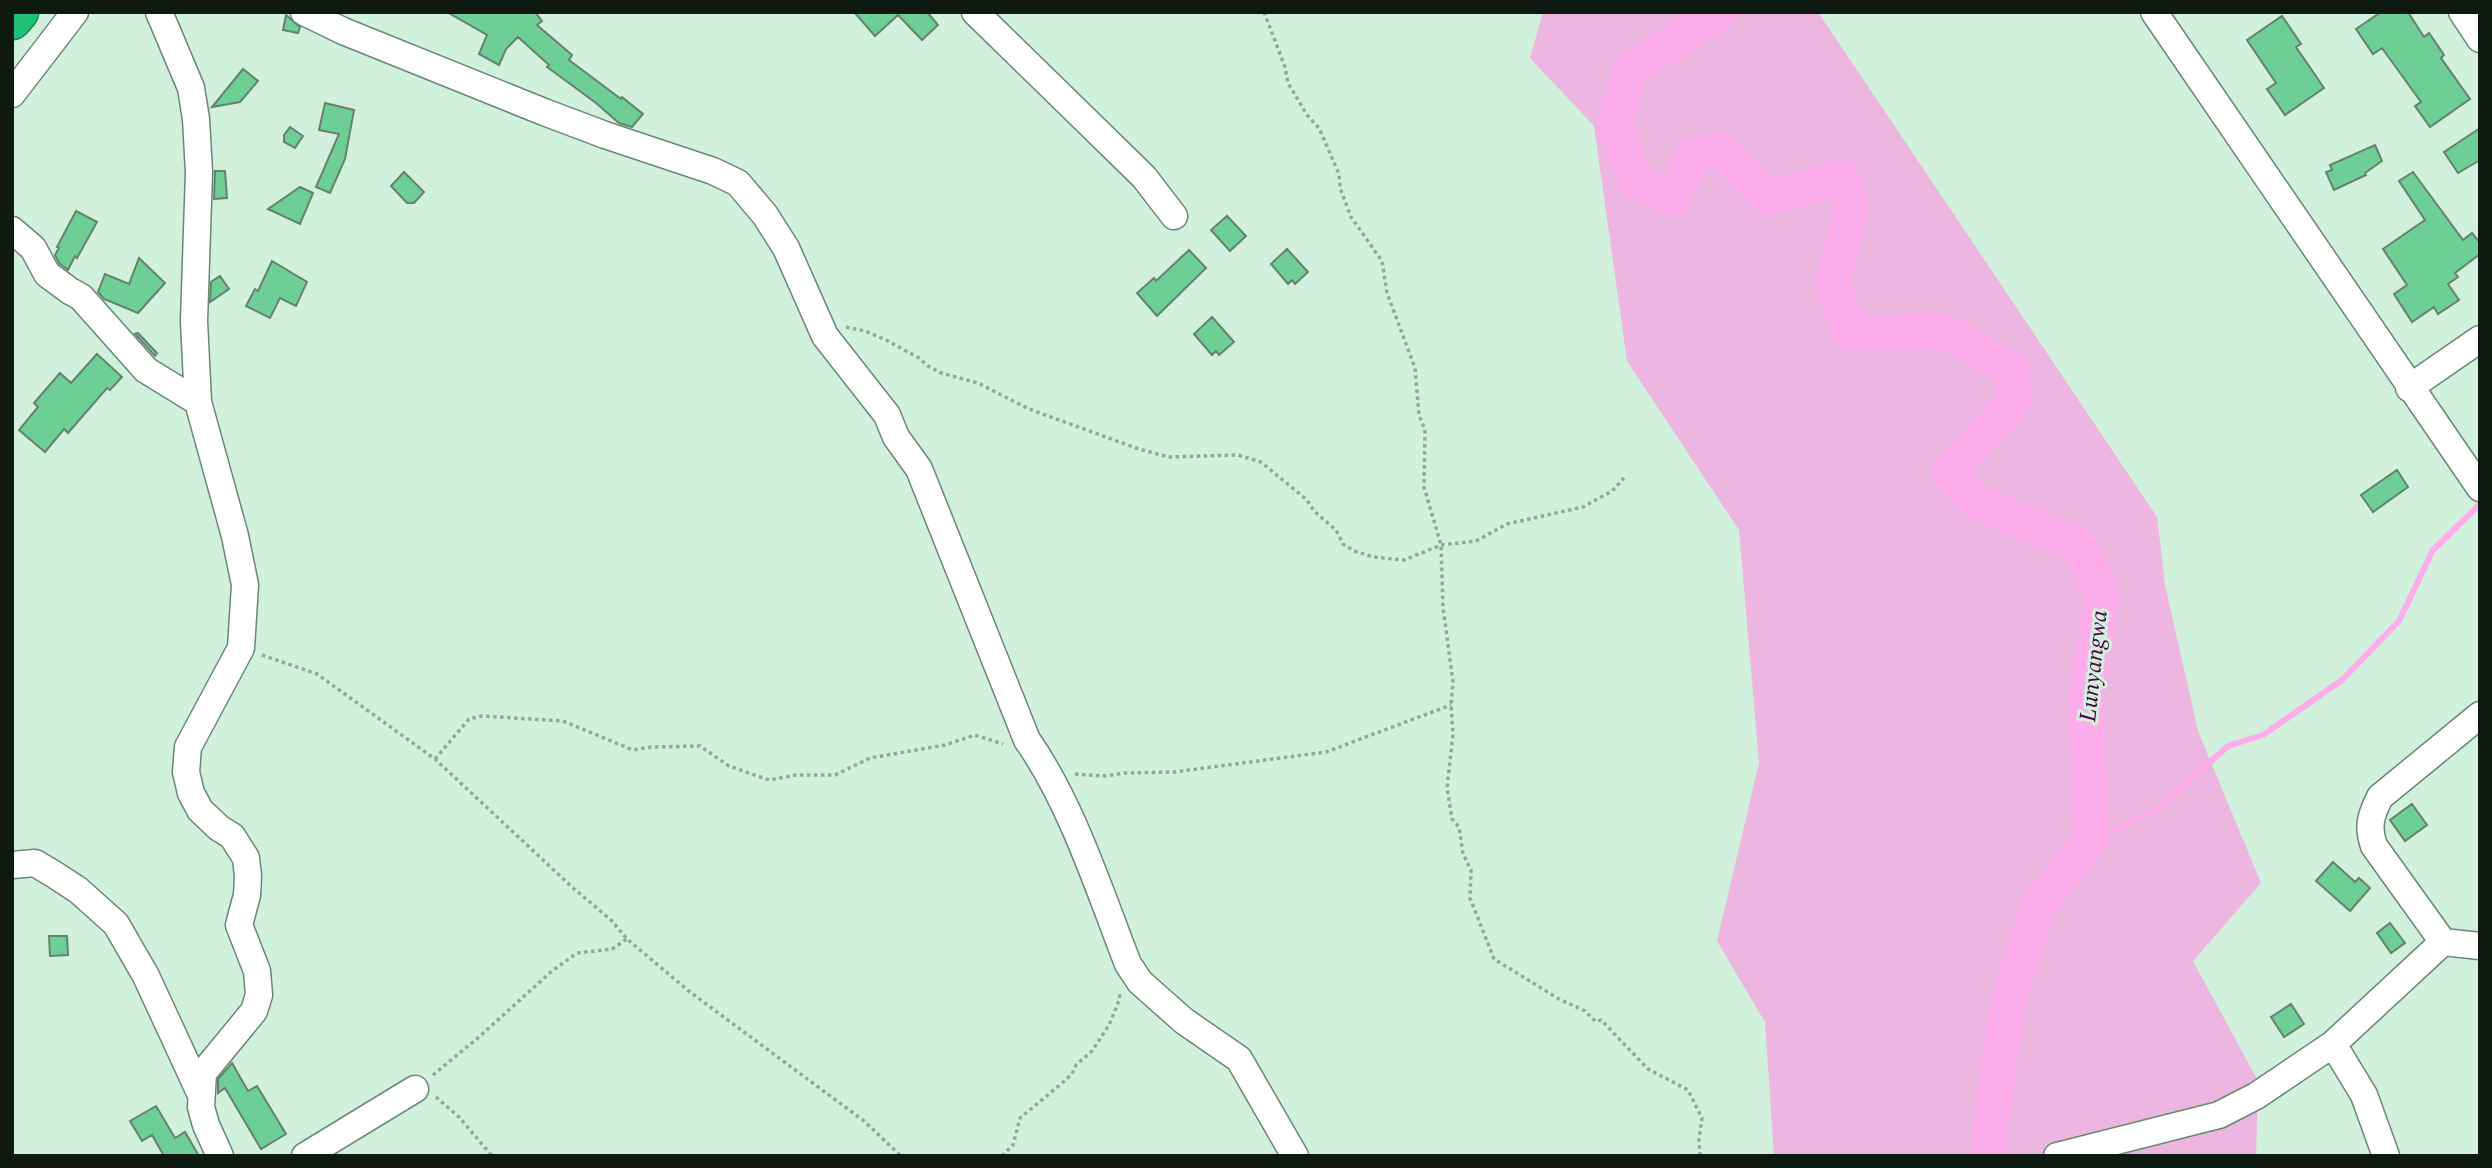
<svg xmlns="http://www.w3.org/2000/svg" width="2492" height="1168" viewBox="0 0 2492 1168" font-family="Spectral,serif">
<rect width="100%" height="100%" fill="#d1f1dc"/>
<path fill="#ecb6e0" d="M1543 12H1818L2157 517 2165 585 2198 731 2261 883 2193 961 2258 1081 2256 1156H1774L1765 1022 1717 941 1759 763 1739 530 1627 361 1594 126 1530 58Z"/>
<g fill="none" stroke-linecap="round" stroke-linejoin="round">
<path stroke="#fdacec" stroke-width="6" d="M2091 839 2155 811 2228 746 2263 735 2342 680 2399 621 2433 550 2480 504"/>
<path stroke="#fdacec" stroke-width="35" d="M1719 12 1630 70 1614 124 1636 181 1673 199 1692 157 1719 149 1767 198 1842 177 1852 208 1832 283 1850 333 1943 331 2011 369 2015 399 1948 473 1974 501 2079 545 2102 594 2086 697 2091 839 2037 908 2007 1006 1987 1156"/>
</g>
<path fill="#6ecf96" stroke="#65816f" stroke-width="2" d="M447 12H535L542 21 537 25 572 55 569 60 621 99 622 97 643 114 632 127 619 123 596 103 547 67 549 65 518 37 506 49 499 65 479 54 487 35Z
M854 12H927L938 25 922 40 898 15 875 36Z
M2381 12H2408L2424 37 2429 33 2444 55 2441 58 2470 99 2430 127 2415 106 2421 102 2382 48 2373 54 2356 29Z
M286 15 300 27 298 33 283 30Z
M2282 16 2301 44 2296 47 2324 88 2285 115 2267 89 2276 83 2247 40Z
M243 69 258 81 240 102 212 107Z
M325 103 354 110 345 159 330 193 316 187 339 134 319 130Z
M290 127 303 136 295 148 284 142V135Z
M2480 128V160L2458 173 2444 152Z
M2375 145 2382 161 2365 173 2366 175 2334 190 2326 172 2332 170 2330 165Z
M215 171H225L227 198 214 199Z
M404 172 424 192 414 203H407L391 186Z
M2413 172 2463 240 2472 233 2480 243V254L2455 273 2458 277 2448 284 2459 300 2438 314 2434 307 2412 322 2394 294 2407 285 2383 249 2425 220 2399 181Z
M300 187 313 193 300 224 268 209Z
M76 211 97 222 77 258 75 256 68 270 59 263 55 255 59 248 57 247Z
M1227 216 1246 236 1230 251 1211 230Z
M1287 249 1308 272 1295 284 1292 280 1288 284 1271 264Z
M1189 250 1206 268 1157 316 1137 293 1154 278 1156 281Z
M139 258 165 283 138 313 104 299 98 292 105 274 129 284Z
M272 261 307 282 296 306 280 298 270 318 246 306 255 289 258 291Z
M220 276 229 289 210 302 211 282Z
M1212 317 1234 342 1219 355 1216 351 1212 355 1194 334Z
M138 333 157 353 155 356 135 334Z
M97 354 122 377 110 390 107 388 68 433 64 429 45 452 19 430 38 407 34 403 60 373 71 383Z
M2397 470 2408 487 2373 512 2361 495Z
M2412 804 2427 825 2405 841 2390 820Z
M2333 862 2355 882 2359 878 2370 888 2350 911 2316 881Z
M2390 923 2405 943 2391 953 2377 933Z
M49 936H67L68 955 50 956Z
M2291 1004 2304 1024 2284 1037 2271 1017Z
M232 1063 248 1091 257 1086 286 1134 261 1149 225 1088 218 1093V1079Z
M156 1106 175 1138 185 1132 199 1156H164L152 1135 142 1141 130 1121Z"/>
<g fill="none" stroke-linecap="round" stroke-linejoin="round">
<g stroke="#6a8774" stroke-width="29">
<path id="minor" d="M159 12 191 88 196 119 199 172 194 321 198 402 235 536 245 585 241 648 188 747 186 772 191 793 200 810 219 828 232 836 246 858 248 876 247 895 239 925 257 971 259 995 254 1011 203 1073 201 1107 206 1125 220 1156
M304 12 343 31 544 112 605 135 713 171 738 183 765 215 786 248 825 336 887 415 896 437 919 469 1027 740C1071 802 1100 892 1128 964L1140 982 1184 1021 1239 1059 1295 1156
M975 12 1144 177 1174 216
M2154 12 2480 488
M2462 12 2480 39
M12 94 75 12
M12 230 33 248 47 274 70 291 81 297 146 370 198 402
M2409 388 2480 339
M2480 715 2380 797C2371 815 2367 826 2374 846L2443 942 2480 946
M12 865 35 863 55 875 78 890 116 924 146 976 201 1095
M2333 1044 2364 1095 2386 1156
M305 1156 415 1089
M2057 1156 2219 1115 2256 1096 2333 1044 2443 942"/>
</g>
<g stroke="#188753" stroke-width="41">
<path id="highway" d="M12 20 19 12"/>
</g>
<path stroke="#90aa99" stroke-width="3.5" stroke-dasharray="3.5 3.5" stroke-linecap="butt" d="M1264 12 1285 67 1288 83 1307 115 1319 128 1339 174 1340 188 1351 217 1382 261 1387 293 1415 368 1419 415 1425 430 1424 487 1441 545 1443 607 1453 682 1451 705 1453 734 1447 788 1452 819 1459 827 1463 854 1471 870 1470 898 1494 959 1559 999 1585 1011 1596 1022 1601 1020 1648 1069 1688 1090 1702 1118 1699 1139 1700 1156
M846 327 865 331 886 340 919 358 928 366 941 373 978 383 1029 409 1139 449 1169 457 1238 455 1261 462 1307 500 1314 511 1336 530 1343 544 1354 551 1373 557 1404 560 1441 545 1476 541 1507 524 1583 507 1612 491 1624 478
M262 655 317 674 435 759 573 888 611 920 627 939 690 992 864 1121 901 1156
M435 759 469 719 482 716 563 721 633 750 651 747 700 746 729 766 769 780 796 775H835L870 758 945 745 975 735 1003 744
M1075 774 1105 776 1126 773 1174 772 1326 752 1451 705
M433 1075 479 1037 552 971 577 953 612 949 627 939
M436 1097 459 1117 492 1156
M1002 1156 1013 1145 1020 1118 1061 1084 1072 1074 1076 1065 1092 1051 1109 1025 1120 998 1119 993"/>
<use href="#minor" stroke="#fff" stroke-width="26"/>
<use href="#highway" stroke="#1ec277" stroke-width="38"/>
</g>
<g text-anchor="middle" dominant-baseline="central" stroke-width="6" stroke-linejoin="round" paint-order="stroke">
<g font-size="24" font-style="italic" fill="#4d0443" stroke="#d1f1dc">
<text transform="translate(2094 666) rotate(-84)">Lunyangwa</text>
</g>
</g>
<rect width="2492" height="1168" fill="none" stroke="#0d1911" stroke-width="28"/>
</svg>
